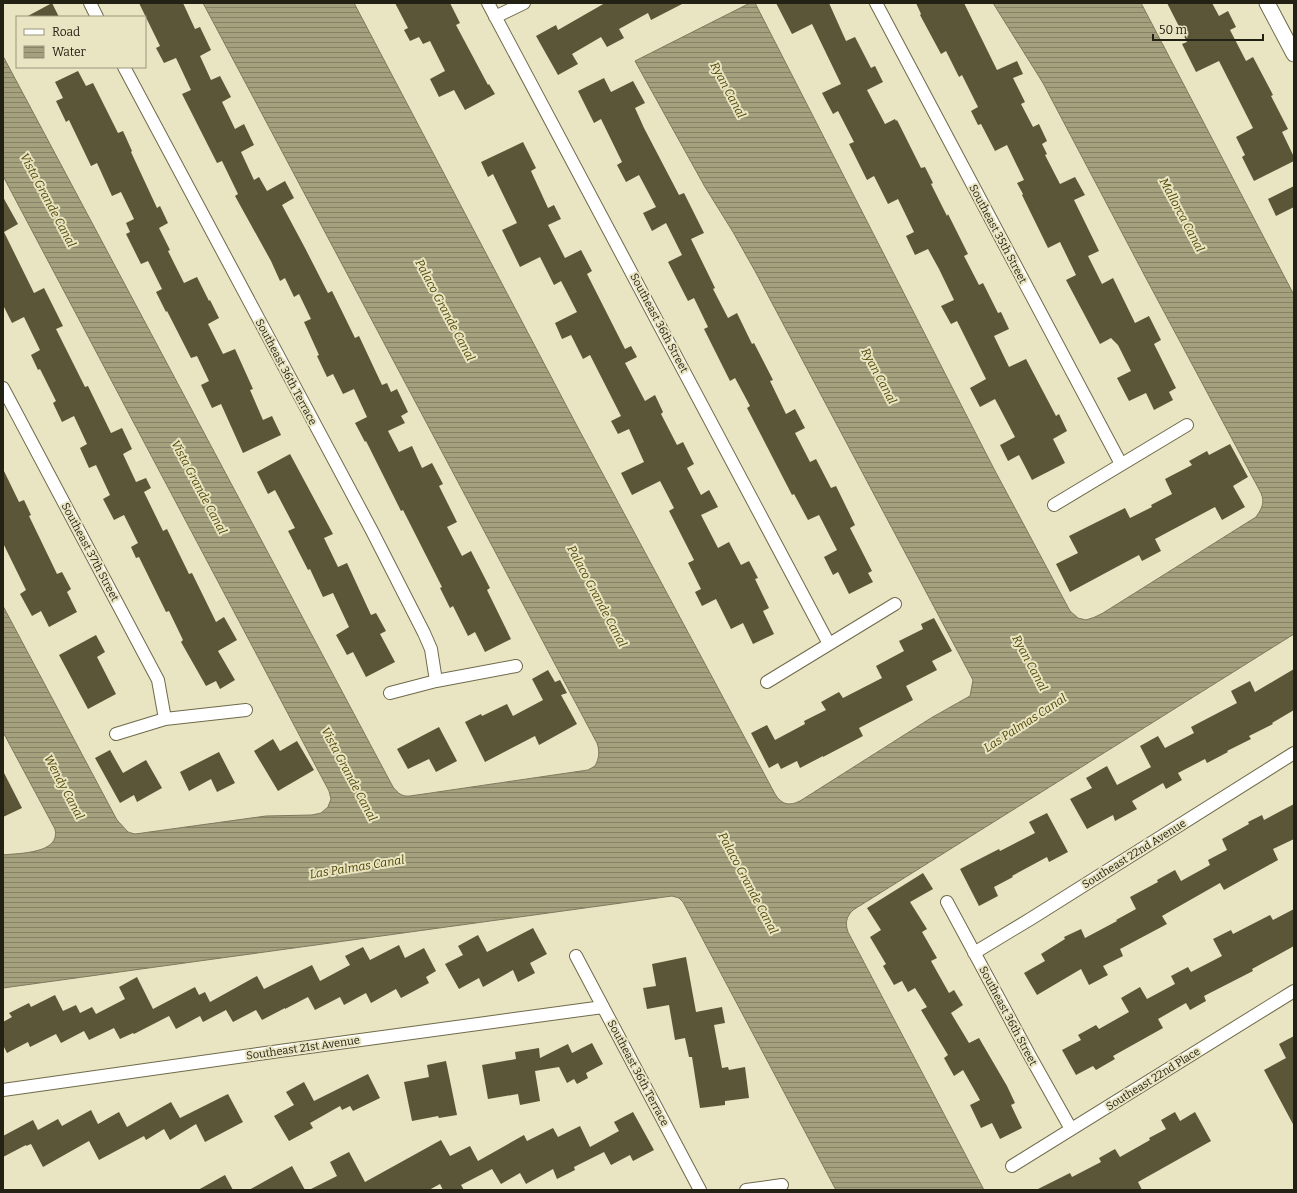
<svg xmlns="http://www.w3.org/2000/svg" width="1297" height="1193" viewBox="0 0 1297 1193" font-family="Bitter,serif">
<defs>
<pattern id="water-rules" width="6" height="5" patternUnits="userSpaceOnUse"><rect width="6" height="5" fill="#a5a07d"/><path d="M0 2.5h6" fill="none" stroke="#868265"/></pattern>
</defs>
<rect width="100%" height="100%" fill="#e9e4c1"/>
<path fill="url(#water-rules)" stroke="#7e7a5e" d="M203 3H354L577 426 775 794C782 805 789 806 800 801L931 718 970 696 973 680 755 271 733 232 705 187 635 61 750 3H755L994 469 1070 611 1078 618 1086 620 1095 617 1103 613 1256 517C1262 508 1265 503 1261 493L1147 280 1043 83 993 3H1141L1294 295V634L853 910C846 917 845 923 848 932L984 1190H836L683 902 679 898 672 896 3 988V855C19 853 61 854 55 829L3 732V606L117 820 128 832 135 834 266 816 312 815 321 813 328 807 331 799 329 791 3 176V56L393 787C398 793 402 797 410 796L588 770 595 766C599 759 600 751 597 743Z"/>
<path fill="#5b5637" d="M52 3 59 17H26Z
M139 3H183L195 29 200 27 211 50 200 56 211 80 220 76 231 97 222 102 235 129 244 124 254 145 241 152 254 180 259 177 267 191 285 181 294 198 282 205 305 248 328 293 332 291 355 338 359 336 382 385 387 383 391 392 397 389 408 412 401 416 405 423 388 431 399 452 412 446 422 468 432 463 443 484 439 486 457 522 447 527 462 556 471 551 490 588 487 590 511 639 485 652 475 632 468 636 453 606 450 608 440 588 442 587 403 510 401 511 366 441 365 442 355 423 367 417 354 389 343 394 333 374 327 377 317 356 319 355 304 322 311 319 299 294 294 297 285 278 280 281 271 261 235 196 238 194 222 161 217 163 182 94 191 90 176 58 164 63 156 48 160 46Z
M395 3H450L460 23 456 25 488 85 489 84 495 94 465 110 454 90 439 97 430 79 445 71 430 41 423 44 419 37 410 41 404 30 408 28Z
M605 3H684L651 20 648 13 619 29 624 38 607 47 601 37 572 54 578 64 558 75 536 36 556 25 558 30Z
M776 3H829L846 41 855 37 871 68 875 66 883 82 867 90 885 124 895 119 896 121 897 120 921 168 925 167 933 183 931 184 947 216 948 214 968 254 964 256 979 285 983 283 998 313 1001 312 1009 329 994 336 1009 367 1026 359 1056 416 1059 414 1067 431 1053 439 1065 463 1032 480 1019 455 1008 461 1000 445 1015 437 995 399 980 407 970 388 986 379 957 321 951 324 941 306 954 300 939 269 928 249 915 255 906 236 914 232 898 199 888 204 874 176 867 180 849 144 854 142 838 111 833 114 822 93 841 84 812 24 792 34Z
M916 3H964L997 70 1017 61 1023 74 1013 78 1025 102 1021 104 1033 127 1039 124 1047 141 1042 144 1047 154 1045 155 1060 184 1075 177 1085 195 1074 200 1099 251 1088 256 1102 284 1113 278 1135 323 1149 316 1161 340 1154 344 1176 388 1169 392 1173 400 1154 410 1146 393 1129 401 1117 378 1131 371 1118 345 1111 338 1100 344 1066 280 1076 275 1060 242 1048 248 1022 195 1023 194 1017 183 1024 180 1007 145 995 151 981 124 978 125 971 111 978 107 962 75 959 77 946 51 941 54 920 15 921 14Z
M1167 3H1212L1219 16 1228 11 1236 27 1230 30 1246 61 1253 57 1273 95 1271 96 1288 129 1282 132 1294 157V161L1254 181 1242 157 1245 155 1236 137 1253 128 1219 61 1196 72 1182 44 1187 42Z
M78 71 86 86 93 83 118 133 123 131 132 151 131 152 157 208 160 206 168 223 159 228 170 250 168 251 184 283 197 277 209 301 210 300 219 318 208 324 223 354 235 349 253 389 250 390 263 420 272 416 281 435 243 453 221 404 212 408 201 385 209 381 197 356 191 358 167 311 166 312 156 292 162 289 148 261 141 264 126 234 130 232 126 223 134 219 121 192 112 196 97 163 91 166 69 120 66 122 56 101 63 98 55 82Z
M604 78 611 92 633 81 645 103 635 108 644 128 679 195 684 193 704 233 691 239 715 288 713 289 728 318 737 313 752 344 754 343 773 380 770 381 786 414 795 409 805 428 795 433 810 462 816 459 831 488 836 486 855 525 850 528 872 571 868 573 873 582 849 594 838 572 833 575 824 557 837 550 819 515 808 520 794 494 792 495 747 408 750 406 735 378 730 381 704 329 708 327 694 298 688 301 668 262 682 255 666 223 652 231 643 213 656 207 639 175 626 182 617 165 622 162 601 119 594 123 578 91Z
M523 142 536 168 531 171 548 208 554 205 561 219 548 225 565 258 581 250 592 271 587 274 625 349 631 346 637 357 625 363 645 401 655 395 663 412 661 414 677 445 683 442 694 464 687 468 701 495 709 490 718 507 701 515 718 548 729 542 741 565 749 561 758 578 755 579 769 608 763 611 774 634 753 644 743 623 731 629 716 599 702 606 695 592 701 589 688 563 694 560 669 511 674 508 660 481 632 495 621 473 644 462 629 429 618 434 611 421 621 416 590 355 583 359 571 335 562 339 555 323 577 312 561 281 554 285 540 257 520 267 502 230 517 223 493 174 488 177 481 162Z
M1294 186V207L1276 216 1268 199Z
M3 197 18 224 4 232 34 293 44 288 63 326 56 329 85 387 88 386 111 433 122 428 132 449 123 454 136 482 146 478 151 488 144 492 163 531 167 529 189 574 192 573 216 622 224 617 237 640 218 651 235 680 220 689 216 681 206 686 181 642 183 640 169 611 166 612 139 557 136 558 131 547 138 543 124 515 114 520 103 499 110 495 96 465 89 468 80 448 87 444 74 416 62 422 53 403 56 401 40 369 38 370 31 355 40 350 24 317 12 323 3 305Z
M1230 444 1248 477 1233 486 1245 507 1222 520 1215 507 1155 539 1161 551 1142 561 1139 555 1070 592 1056 564 1078 553 1069 536 1125 508 1130 518 1152 507 1151 505 1172 494 1165 479 1192 465 1189 461 1207 451 1209 455Z
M290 454 333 534 324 538 338 567 347 563 371 615 376 613 386 631 380 634 395 662 366 677 353 652 347 655 336 635 349 627 333 593 323 597 310 569 308 570 288 531 295 528 275 490 268 494 257 472Z
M3 469 19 502 24 500 31 515 29 516 57 574 62 572 71 589 67 592 77 612 49 627 41 611 32 616 20 594 26 590 3 543Z
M934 618 952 651 932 661 937 670 906 686 913 700 859 728 863 736 823 757V756L800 768 797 761 781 769 778 763 769 768 751 733 767 725 775 740 805 724 804 721 826 710 821 702 839 692 843 698 882 678 876 666 904 651 899 641 923 629 921 624Z
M96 635 105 652 97 657 116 694 88 709 59 655Z
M1294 669V710L1272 723 1273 724 1249 736 1251 739 1227 751 1228 752 1207 763 1205 759 1178 773 1182 780 1166 789 1163 783 1132 801 1137 809 1115 821 1113 815 1087 829 1070 799 1092 788 1086 778 1107 766 1117 785 1151 767 1140 746 1158 736 1165 748 1194 733 1191 727 1237 703 1231 691 1250 681 1255 692Z
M548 670 555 682 560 680 567 693 561 695 577 724 539 745 535 736 485 762 465 722 481 714 482 716 507 704 513 716 543 700 532 679Z
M439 727 457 761 436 772 429 759 408 769 397 749Z
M273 739 280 751 297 741 314 770 278 791 254 751Z
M110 750 123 773 146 760 162 788 137 802 134 795 120 803 95 758Z
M219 752 235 783 217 792 211 779 189 791 180 772Z
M3 771 22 808 3 817Z
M1294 804V839L1273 849 1278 860 1224 890 1220 883 1162 916 1167 924 1120 949 1123 956 1103 966 1108 975 1089 985 1081 969 1037 995 1024 973 1045 961 1041 954 1065 939 1064 937 1081 929 1085 938 1117 921 1116 920 1136 909 1130 897 1158 882 1157 880 1175 870 1181 881 1210 865 1208 860 1227 850 1222 839 1249 824 1248 822 1262 815 1264 820Z
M1047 813 1068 852 1049 862 1047 857 1012 876 1013 877 994 887 998 896 979 906 960 869 999 849 1000 851 1035 833 1029 822Z
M923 873 933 889 910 902 927 929 922 932 937 958 931 961 949 993 954 990 963 1005 951 1013 969 1043 979 1038 1007 1086 1015 1103 1011 1105 1022 1128 1000 1139 992 1123 981 1128 970 1105 980 1100 963 1070 954 1076 944 1058 948 1055 921 1010 927 1007 915 988 908 992 902 981 894 985 883 966 886 964 870 937 881 930 867 908Z
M1294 909V946L1252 969 1253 971 1204 996 1206 1001 1190 1010 1186 1003 1158 1019 1163 1028 1113 1056 1115 1059 1096 1070 1093 1066 1076 1075 1062 1050 1081 1040 1078 1035 1096 1025 1099 1029 1129 1012 1121 998 1140 987 1147 999 1175 984 1171 976 1188 967 1191 972 1222 956 1213 939 1231 930 1233 934 1270 915 1273 920Z
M533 928 547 954 530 963 535 973 518 982 513 970 483 987 479 978 459 989 445 964 463 955 458 946 478 935 487 952Z
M399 945 405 958 424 948 436 971 426 977 429 983 401 998 396 989 371 1003 366 993 344 1005 340 997 315 1010 308 997 285 1009V1008L262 1020 256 1010 233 1022 226 1010 203 1022 200 1016 176 1029 169 1016 134 1034 133 1033 120 1039 114 1028 89 1040 84 1031 61 1043 56 1034 30 1047 28 1042 7 1053 3 1045V1022L12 1017 9 1013 29 1003 31 1007 55 995 63 1011 76 1005 80 1013 92 1007 96 1014 125 999 119 987 137 977 153 1009 195 987 199 995 205 992 210 1002 257 976 264 989 312 965 320 981 350 965 345 956 363 947 370 960Z
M686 957 696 1012 722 1007 725 1023 714 1025 722 1068 728 1067 729 1070 745 1067 749 1098 725 1101V1105L700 1108 692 1057H689L685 1038 675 1040 669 1005 647 1009 643 988 656 986 652 964Z
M1294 1036V1126L1264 1070 1286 1058 1279 1044Z
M592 1043 603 1064 586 1073 588 1078 577 1084 574 1079 567 1083 559 1067 535 1071 540 1101 520 1105 518 1094 488 1099 482 1065 516 1059 515 1052 539 1048 540 1058 568 1044 572 1053Z
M446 1061 457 1115 439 1118 438 1116 412 1121 404 1082 429 1077 427 1065Z
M368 1074 380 1098 353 1111 350 1106 342 1110 340 1106 310 1123 313 1128 289 1141 274 1116 294 1105 286 1092 304 1082 314 1101Z
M228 1094 243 1122 205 1142 196 1124 170 1140 164 1129 146 1140 144 1136 99 1160 89 1141 43 1167 31 1144 26 1146V1145L3 1157V1136L33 1120 38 1130 58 1119 62 1126 91 1110 98 1124 119 1112 127 1127 171 1102 180 1118Z
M633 1112 654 1150 633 1161 630 1155 611 1165 604 1152 574 1167 575 1170 557 1179 553 1169 526 1184 520 1173 501 1184 492 1169 461 1185 464 1190H443L440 1184 429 1190H309L337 1176 330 1162 349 1152 365 1182 441 1140 450 1156 470 1146 478 1161 524 1135 527 1141 553 1128 558 1137 580 1126 590 1147 619 1131 614 1122Z
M1175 1112 1180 1121 1195 1112 1211 1141 1138 1182 1142 1190H1036L1070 1173 1072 1177 1101 1162 1099 1158 1115 1149 1120 1157 1150 1140 1149 1138 1166 1129 1161 1120Z
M292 1166 305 1190H249Z
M225 1175 233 1190H198Z"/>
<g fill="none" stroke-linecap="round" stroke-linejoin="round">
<g stroke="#6f6a4a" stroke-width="14">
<path id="minor" d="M90 3 97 17
M488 3 829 644
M876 3 1121 464
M495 17 524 3
M124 67 372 531 424 633 431 649 436 681
M3 388 158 680 165 719
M1054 505 1187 425
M767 682 895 604
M390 693 436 681 516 666
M116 734 165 719 246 710
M947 902 1030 1056 1071 1129
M974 953 1032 918 1294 753
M576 956 700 1190
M3 1090 287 1050 603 1007
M1012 1166 1294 991
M746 1190 782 1185"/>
</g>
<g stroke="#6f6a4a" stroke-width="17">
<path id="tertiary" d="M1267 3 1294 54"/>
</g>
<use href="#minor" stroke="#fff" stroke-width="12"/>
<use href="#tertiary" stroke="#fff" stroke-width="15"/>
</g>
<g text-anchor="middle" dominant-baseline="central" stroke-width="4" stroke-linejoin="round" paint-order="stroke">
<g font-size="11" fill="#232114" stroke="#e9e4c1">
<text transform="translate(998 234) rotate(62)">Southeast 35th Street</text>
<text transform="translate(659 323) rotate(62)">Southeast 36th Street</text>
<text transform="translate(286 372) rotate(62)">Southeast 36th Terrace</text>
<text transform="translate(90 552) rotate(62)">Southeast 37th Street</text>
<text transform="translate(1134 854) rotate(-32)">Southeast 22nd Avenue</text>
<text transform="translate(1008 1016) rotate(62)">Southeast 36th Street</text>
<text transform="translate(303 1048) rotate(-8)">Southeast 21st Avenue</text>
<text transform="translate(638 1073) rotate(62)">Southeast 36th Terrace</text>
<text transform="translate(1153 1079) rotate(-32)">Southeast 22nd Place</text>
</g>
<g font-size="12" font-style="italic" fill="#514706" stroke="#e9e4c1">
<text transform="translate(728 90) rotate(62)">Ryan Canal</text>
<text transform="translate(48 200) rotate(62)">Vista Grande Canal</text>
<text transform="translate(1182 215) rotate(62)">Mallorca Canal</text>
<text transform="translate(445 310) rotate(62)">Palaco Grande Canal</text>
<text transform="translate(879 376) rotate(62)">Ryan Canal</text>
<text transform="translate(199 487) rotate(62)">Vista Grande Canal</text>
<text transform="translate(597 596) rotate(62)">Palaco Grande Canal</text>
<text transform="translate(1030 663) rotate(62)">Ryan Canal</text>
<text transform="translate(1025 723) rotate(-33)">Las Palmas Canal</text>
<text transform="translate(349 774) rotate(62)">Vista Grande Canal</text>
<text transform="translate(64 787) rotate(62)">Wendy Canal</text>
<text transform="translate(357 867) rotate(-9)">Las Palmas Canal</text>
<text transform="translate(748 883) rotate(62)">Palaco Grande Canal</text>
</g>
</g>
<rect width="1297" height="1193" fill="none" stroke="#232114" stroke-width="8"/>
<rect x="16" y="16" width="130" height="52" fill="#e9e4c1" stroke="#9a967c"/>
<rect x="24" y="29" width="20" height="6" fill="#ffffff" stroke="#9a967c"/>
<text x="52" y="36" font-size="12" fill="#232114">Road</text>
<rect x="24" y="46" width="20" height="12" fill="url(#water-rules)" stroke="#9a967c"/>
<text x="52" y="56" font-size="12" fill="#232114">Water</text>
<path d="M1153 34v6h110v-6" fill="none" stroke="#232114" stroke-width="2"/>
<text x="1159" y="34" font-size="12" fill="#232114" stroke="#e9e4c1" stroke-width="3" paint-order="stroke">50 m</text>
</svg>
